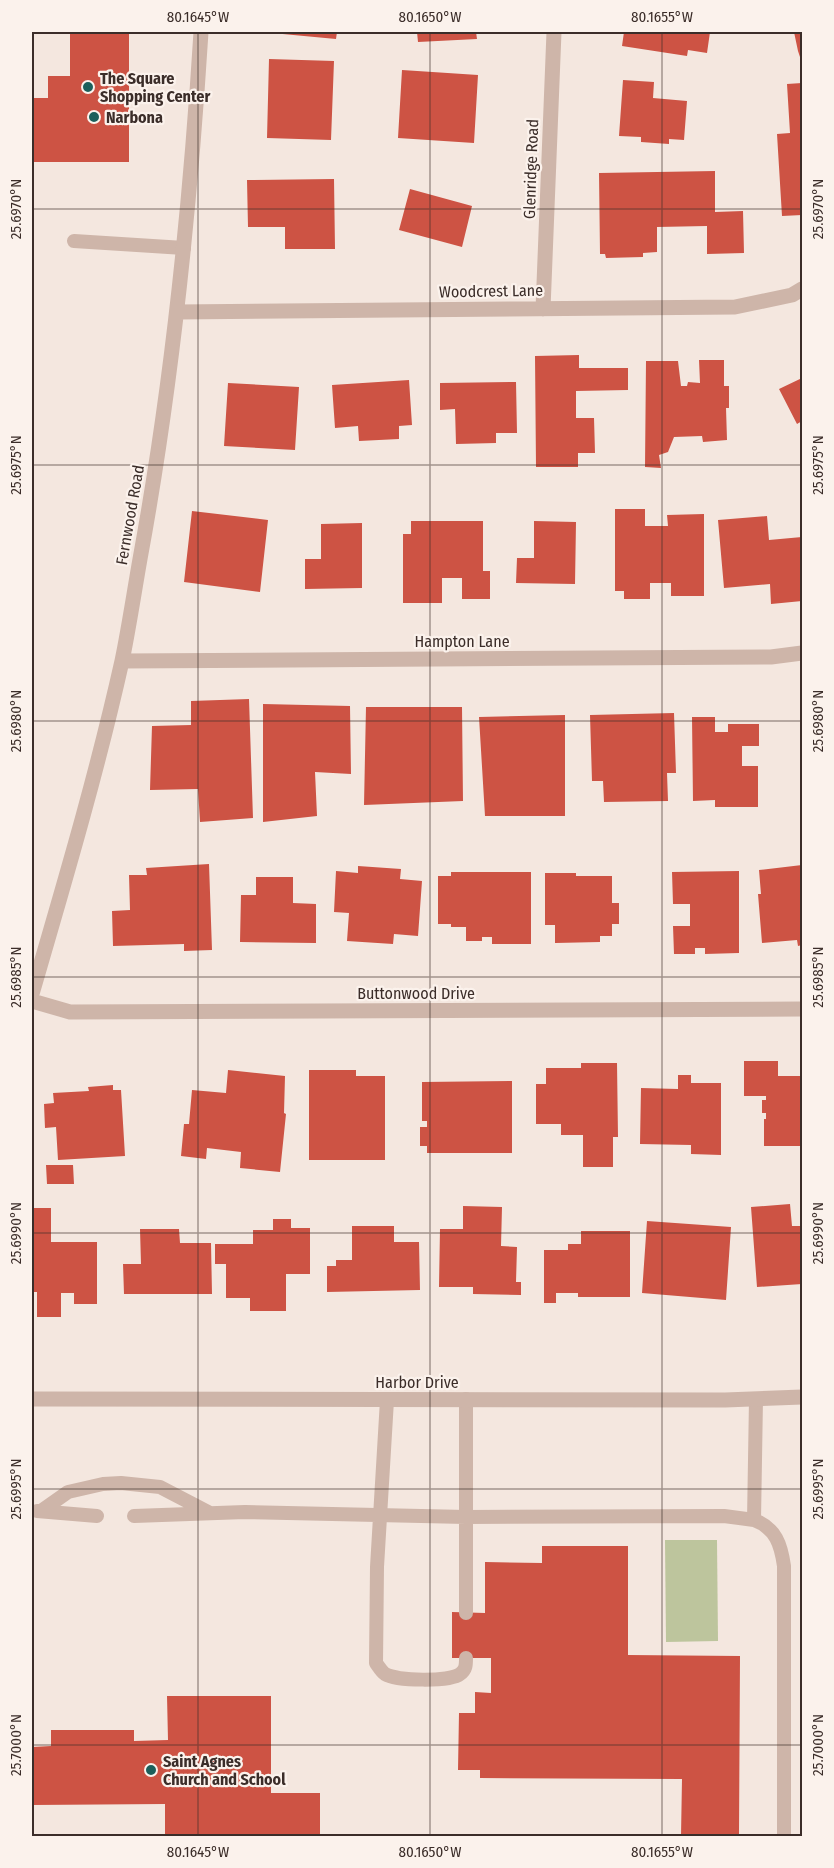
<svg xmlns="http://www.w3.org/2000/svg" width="834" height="1868" viewBox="0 0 834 1868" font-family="'Fira Sans Condensed',sans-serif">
<rect width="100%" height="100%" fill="#f4e7df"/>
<path fill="#bdc59d" d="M665 1540H717L718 1641 666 1642Z"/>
<path fill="#cd5344" d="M70 32H129V162H32V98H48V76H70Z
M272 32H337L336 39 272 33Z
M417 32H476L477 39 418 42Z
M624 32H710L707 53 688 50 687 56 622 46Z
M794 32H802V63L798 51Z
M269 59 334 61 331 140 267 138Z
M402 70 478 75 474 143 398 138Z
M623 80 654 82 653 98 687 101 684 140 669 139V144L641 142V137L619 136Z
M802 83V215L782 216 777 134 790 133 787 84Z
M715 171V212L743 211 744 253 707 254V226L657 227V252L643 253V257L606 258 605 254H600L599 173Z
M334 179 335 249H285V227H248L247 180Z
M410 189 472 206 462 247 399 230Z
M579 355V368H628V390L576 391V418H594L595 453H578V467H536L535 356Z
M699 360H724V386H729V408H726L727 440 703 442 702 436 674 437 668 452 659 455 661 468 645 467 646 361H678L681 386H687L688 382 700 383Z
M802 378V421L797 424 779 389Z
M409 380 412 425 399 426V439L359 441 358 426 335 428 332 385Z
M516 382 517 433H496V443L456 444 455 409 440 410V383Z
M228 383 299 387 295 450 224 446Z
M615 509H645V526H668L667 515 704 514V596H671V583H650V599H624V591H615Z
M192 511 268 520 260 592 184 582Z
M767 516 769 540 802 537V601L771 604 770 584 724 588 718 520Z
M411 521H483V571H490V599H462V578H442V603H403V534H411Z
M534 521 576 522 575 584 516 583 517 558H534Z
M362 523V588L305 589V559H321V524Z
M249 699 253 818 200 822 198 789 150 790 152 726 191 725V701Z
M263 704 350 706 351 774 315 772 317 816 263 822Z
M366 707H462L463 801 364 805Z
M674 713 676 773H667L668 801 604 802 603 781H592L590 715Z
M565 715V816H485L479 717Z
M692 717H715V732H728V724H759V746H742V766H758V807H715V800L693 801Z
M209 864 212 950 184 951V944L113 946 112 911 130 910 129 875H147L146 868Z
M802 865V945L798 946 797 940 762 943 758 894H761L759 870Z
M358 866 401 869 400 879 422 881 418 936 394 934 393 944 347 941 349 913 334 912 336 871 358 873Z
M739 871V953L705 954V948H695V954H674L673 926H690V904H673L672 872Z
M451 872H531V944H492V937H482V941H466V927H451V924H438V876H451Z
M545 873H576V876H612V903H619V924H612V936H600V942L555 943V925H545Z
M256 877H293V903L316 904V943L240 942 241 895H256Z
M744 1061H778V1076H802V1146H764V1119H766V1113H762V1100H766V1096H744Z
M581 1063H617L618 1137H613V1167H583V1135H561V1124H536V1084H546V1068H581Z
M228 1070 285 1076 284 1113 286 1114 280 1172 240 1168 241 1152 207 1148 206 1159 181 1156 184 1124H189L192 1090 226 1093Z
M309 1070H356V1076H385V1160H309Z
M678 1075H691V1083H721V1155L691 1154V1145L640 1144 641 1088 678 1089Z
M512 1081V1153H427V1146H420V1127H427V1121H422V1082Z
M113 1085V1090H121L125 1156 58 1160 56 1127 45 1128 44 1104 54 1103 53 1093 89 1091 88 1087Z
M46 1165H73L74 1184H47Z
M790 1204 792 1226H802V1284L757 1287 751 1207Z
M463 1206 502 1207 501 1246 517 1247 516 1282H521V1295L473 1294V1287H439L440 1229H463Z
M32 1208H51V1242H97V1304H74V1293H61V1317H37V1292H32Z
M273 1219H291V1228H310V1274H286V1311H250V1298H226V1264H215V1244H253V1230H273Z
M647 1221 731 1227 726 1300 642 1293Z
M352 1226H394V1242H419L420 1290 327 1292V1266H336V1260H352Z
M140 1229H179L180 1243H211L212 1294H124L123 1264H141Z
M581 1231H630V1297H578V1293H556V1303H544V1250H568V1244H581Z
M542 1546H628V1655L740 1656 739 1836H681L682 1779 480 1778V1770H458L459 1713H475V1692L491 1693V1658H452V1612L485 1613V1562L542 1563Z
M167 1696H271V1793H320V1836L165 1835V1804L32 1805V1747L51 1746V1730H134V1741L168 1740Z"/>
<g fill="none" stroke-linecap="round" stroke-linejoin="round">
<path stroke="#ceb5a9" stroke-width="14" d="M74 241 184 248
M466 1399V1613
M756 1399 754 1520C776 1528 781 1545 784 1566V1836
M387 1400 377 1567 376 1663C379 1667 381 1671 385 1674 396 1681 450 1682 460 1674 466 1670 466 1665 466 1658
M37 1511 97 1516
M41 1511 68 1492 103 1484 121 1483 160 1487 208 1512
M134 1516 245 1512 466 1517 724 1516 754 1520"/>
<path stroke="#ceb5a9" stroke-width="15" d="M543 309 554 32
M177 312 735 307 792 295 802 289
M122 661 771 657 802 653
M32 994C64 884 97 773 122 661 129 627 134 593 140 559 172 385 190 209 201 32
M32 1001 70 1012 802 1009"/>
<path stroke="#ceb5a9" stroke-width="15" d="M32 1399 725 1400 802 1397"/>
</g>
<path fill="none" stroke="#3b2d29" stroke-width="1.5" stroke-opacity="0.45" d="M198 32V1836M430 32V1836M662 32V1836M32 209H802M32 465H802M32 721H802M32 977H802M32 1233H802M32 1489H802M32 1745H802"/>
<g fill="#1c5f5b" stroke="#fbf2ec" stroke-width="2">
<circle cx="88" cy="87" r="6"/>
<circle cx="94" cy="117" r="6"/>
<circle cx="151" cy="1770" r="6"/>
</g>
<g text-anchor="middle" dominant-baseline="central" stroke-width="4.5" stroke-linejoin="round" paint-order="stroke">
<g font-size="16" font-weight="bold" fill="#3b2d29" stroke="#fbf2ec" text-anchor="start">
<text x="100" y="78">The Square<tspan x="100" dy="18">Shopping Center</tspan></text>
<text x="106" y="117">Narbona</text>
<text x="163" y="1761">Saint Agnes<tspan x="163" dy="18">Church and School</tspan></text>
</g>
<g font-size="16" fill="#3b2d29" stroke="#fbf2ec">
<text transform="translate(531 169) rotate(-88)">Glenridge Road</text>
<text transform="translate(491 291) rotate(-1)">Woodcrest Lane</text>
<text transform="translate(130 515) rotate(-80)">Fernwood Road</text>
<text x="462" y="641">Hampton Lane</text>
<text x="416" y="993">Buttonwood Drive</text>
<text x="417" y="1382">Harbor Drive</text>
</g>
</g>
<rect width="834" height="1868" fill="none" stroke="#fbf2ec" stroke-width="66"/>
<rect x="33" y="33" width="768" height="1802" fill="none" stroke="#3b2d29" stroke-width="2"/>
<g font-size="15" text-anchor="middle" fill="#3b2d29">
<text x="198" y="22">80.1645°W</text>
<text x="430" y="22">80.1650°W</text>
<text x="662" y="22">80.1655°W</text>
<text transform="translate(818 209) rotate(-90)" y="5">25.6970°N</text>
<text transform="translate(16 209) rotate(-90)" y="5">25.6970°N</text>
<text transform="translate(818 465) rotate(-90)" y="5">25.6975°N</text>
<text transform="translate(16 465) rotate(-90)" y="5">25.6975°N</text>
<text transform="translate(818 721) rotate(-90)" y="5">25.6980°N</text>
<text transform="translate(16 721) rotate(-90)" y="5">25.6980°N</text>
<text transform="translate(818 977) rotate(-90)" y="5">25.6985°N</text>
<text transform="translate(16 977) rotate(-90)" y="5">25.6985°N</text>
<text transform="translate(16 1233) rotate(-90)" y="5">25.6990°N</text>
<text transform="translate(818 1233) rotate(-90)" y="5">25.6990°N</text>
<text transform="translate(16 1489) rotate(-90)" y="5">25.6995°N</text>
<text transform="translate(818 1489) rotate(-90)" y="5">25.6995°N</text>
<text transform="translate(16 1745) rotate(-90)" y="5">25.7000°N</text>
<text transform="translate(818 1745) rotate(-90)" y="5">25.7000°N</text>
<text x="198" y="1857">80.1645°W</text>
<text x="430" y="1857">80.1650°W</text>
<text x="662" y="1857">80.1655°W</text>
</g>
</svg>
